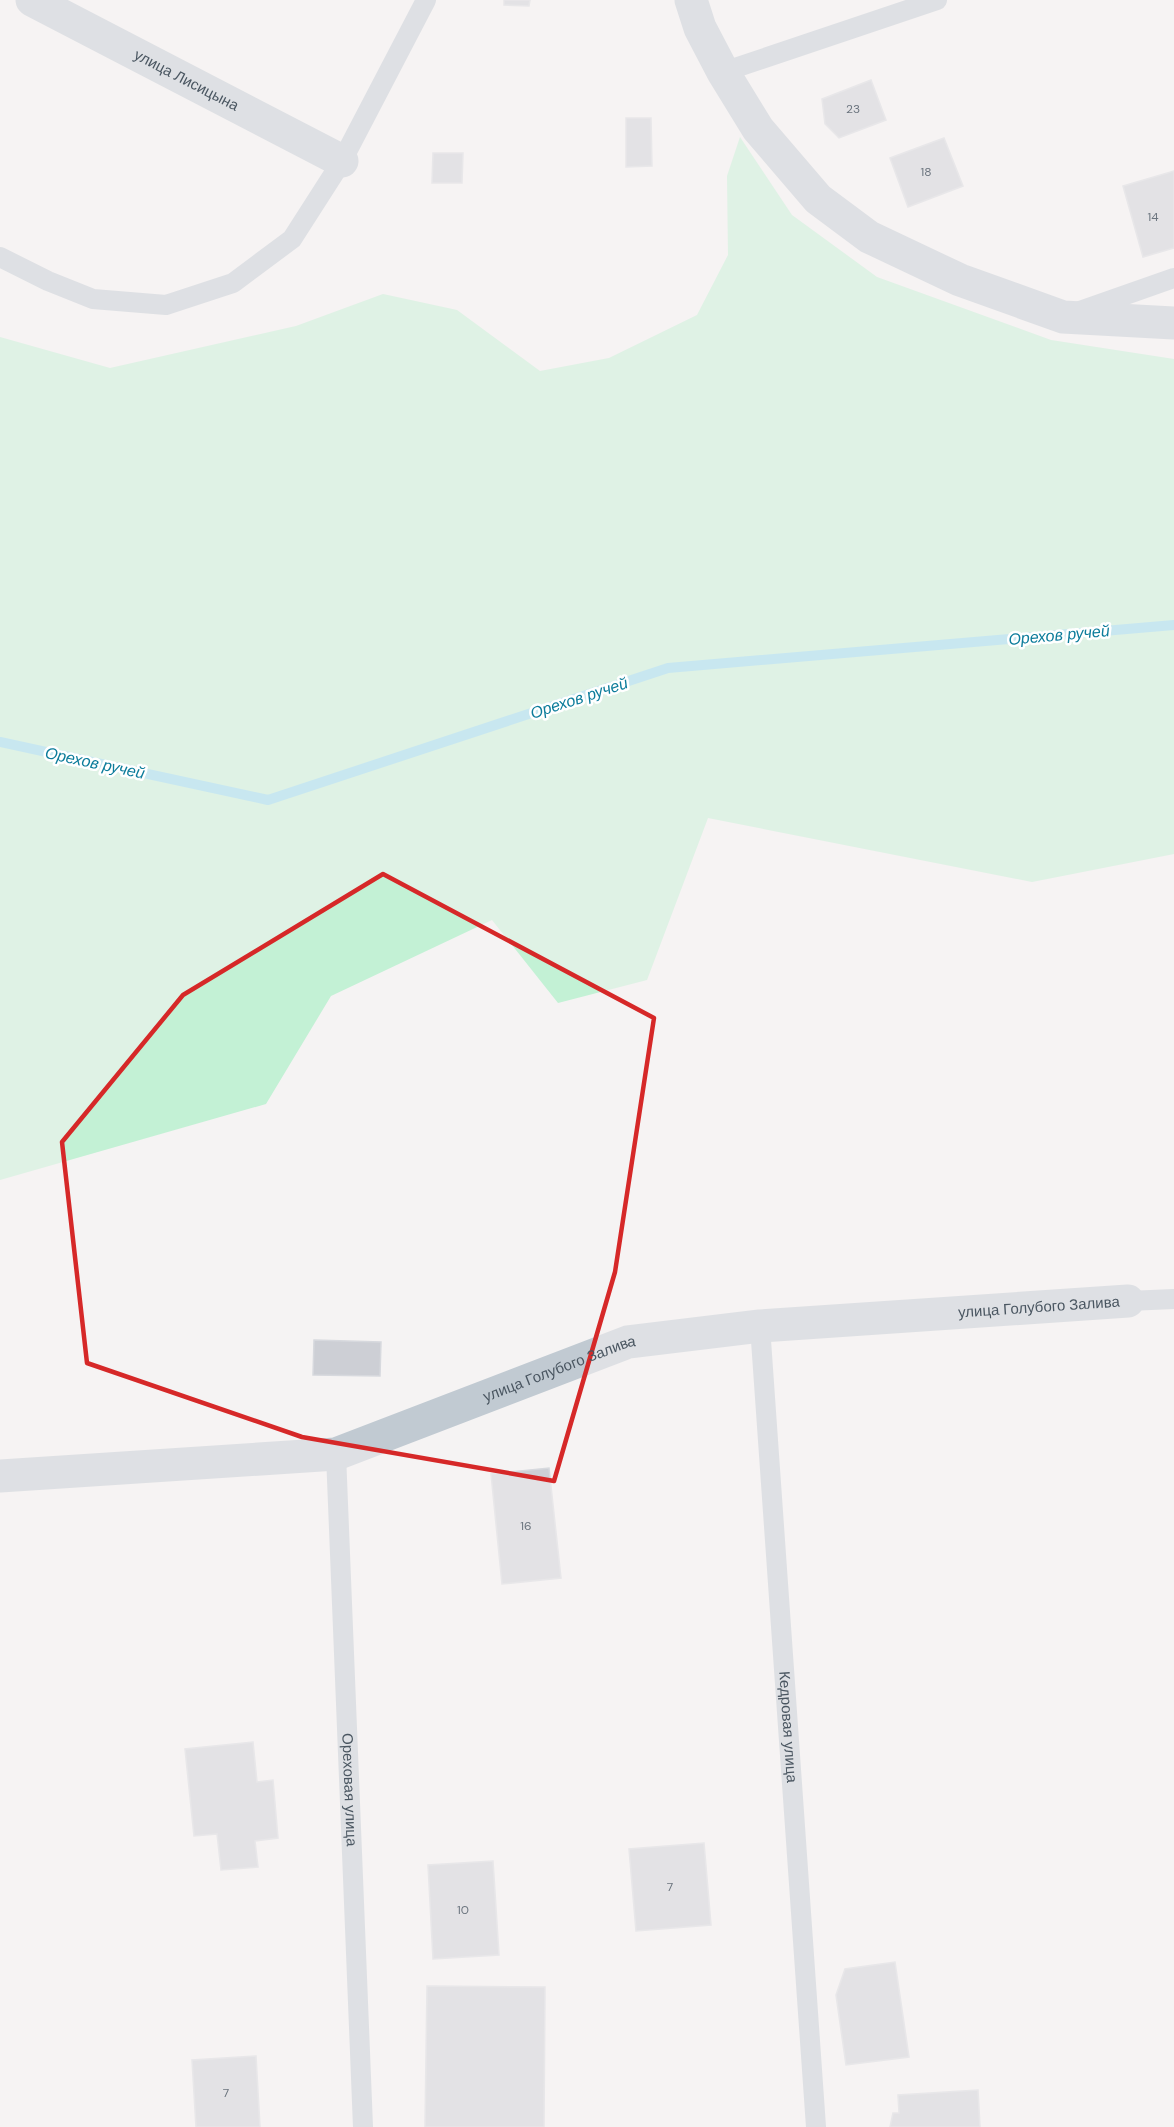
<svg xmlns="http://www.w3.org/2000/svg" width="1174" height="2127" viewBox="0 0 1174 2127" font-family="'DM Sans',sans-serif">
<rect width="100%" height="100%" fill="#f5f3f3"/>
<path fill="#c3f1d5" d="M740 137 792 215 877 277 1051 340 1174 359V854L1032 882 708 818 647 980 558 1003 492 920 331 996 266 1104 0 1180V337L110 368 296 326 383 294 457 310 540 371 609 358 697 315 728 255 727 176Z"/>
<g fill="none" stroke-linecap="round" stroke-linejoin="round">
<path stroke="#90daee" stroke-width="10" d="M0 742 268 800 668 668 1174 625"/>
</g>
<path fill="#cdcfd5" stroke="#d7d9de" stroke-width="1.5" d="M504 0H530L529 6 504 5Z
M871 80 886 120 839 138 825 124 822 99Z
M626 118H651L652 166 626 167Z
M944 138 963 186 908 207 890 158Z
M433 153H463L462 183H432Z
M1174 171V248L1143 257 1123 186Z
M314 1340 381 1342 380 1376 313 1375Z
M549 1468 561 1578 502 1584 491 1474Z
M253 1742 257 1782 273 1780 278 1838 255 1841 258 1867 221 1870 217 1834 194 1836 185 1749Z
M704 1843 711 1925 636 1931 629 1849Z
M493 1861 499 1955 433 1959 428 1865Z
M895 1962 909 2057 846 2065 836 1995 845 1969Z
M427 1986 545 1987 544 2127H425Z
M256 2056 260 2127H196L192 2060Z
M978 2090 980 2127H890L893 2113H899L898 2095Z"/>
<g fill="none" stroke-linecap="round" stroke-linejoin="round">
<g stroke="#c1cad2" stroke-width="20">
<path d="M723 72 937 0"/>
<path d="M0 257 48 281 93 299 166 305 233 283 292 239 342 161 426 0"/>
<path d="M1080 311 1174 278"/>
<path d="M1128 1301 1174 1299"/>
<path id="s1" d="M760 1326 816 2127"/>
<path id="s2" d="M336 1454 363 2127"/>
</g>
<g stroke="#c1cad2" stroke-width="33">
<path id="s3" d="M32 0 342 161"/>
<path d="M691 0 700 28 723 72 758 129 818 199 869 237 960 280 1063 317 1174 323"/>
<path id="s4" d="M0 1476 336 1454 628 1342 760 1326 1128 1301"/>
</g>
</g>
<path d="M0 0H1174V2127H0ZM383 874 654 1018 615 1272 554 1481 302 1437 87 1363 62 1142 183 995Z" fill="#f5f3f3" fill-opacity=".55" fill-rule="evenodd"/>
<path fill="none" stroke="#d62828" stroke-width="4.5" stroke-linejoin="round" d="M383 874 654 1018 615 1272 554 1481 302 1437 87 1363 62 1142 183 995Z"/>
<g text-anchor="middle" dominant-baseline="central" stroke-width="5" stroke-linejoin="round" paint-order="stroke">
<g font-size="12" fill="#6b747e">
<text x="853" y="109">23</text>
<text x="926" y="172">18</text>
<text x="1153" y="217">14</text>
<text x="526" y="1526">16</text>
<text x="670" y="1887">7</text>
<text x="463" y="1910">10</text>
<text x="226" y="2093">7</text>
</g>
<g font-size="15" fill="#4a5661" stroke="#fff">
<text stroke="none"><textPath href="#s3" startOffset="174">улица Лисицына</textPath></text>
<text stroke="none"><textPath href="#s4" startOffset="1062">улица Голубого Залива</textPath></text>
<text stroke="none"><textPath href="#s4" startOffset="576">улица Голубого Залива</textPath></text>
<text stroke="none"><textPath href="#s1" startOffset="402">Кедровая улица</textPath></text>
<text stroke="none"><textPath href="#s2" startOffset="336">Ореховая улица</textPath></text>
</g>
<g font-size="16" font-style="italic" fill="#0c7c9b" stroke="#fff">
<text transform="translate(1059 635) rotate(-5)">Орехов ручей</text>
<text transform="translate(579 698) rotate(-18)">Орехов ручей</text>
<text transform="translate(95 763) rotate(12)">Орехов ручей</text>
</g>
</g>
</svg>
